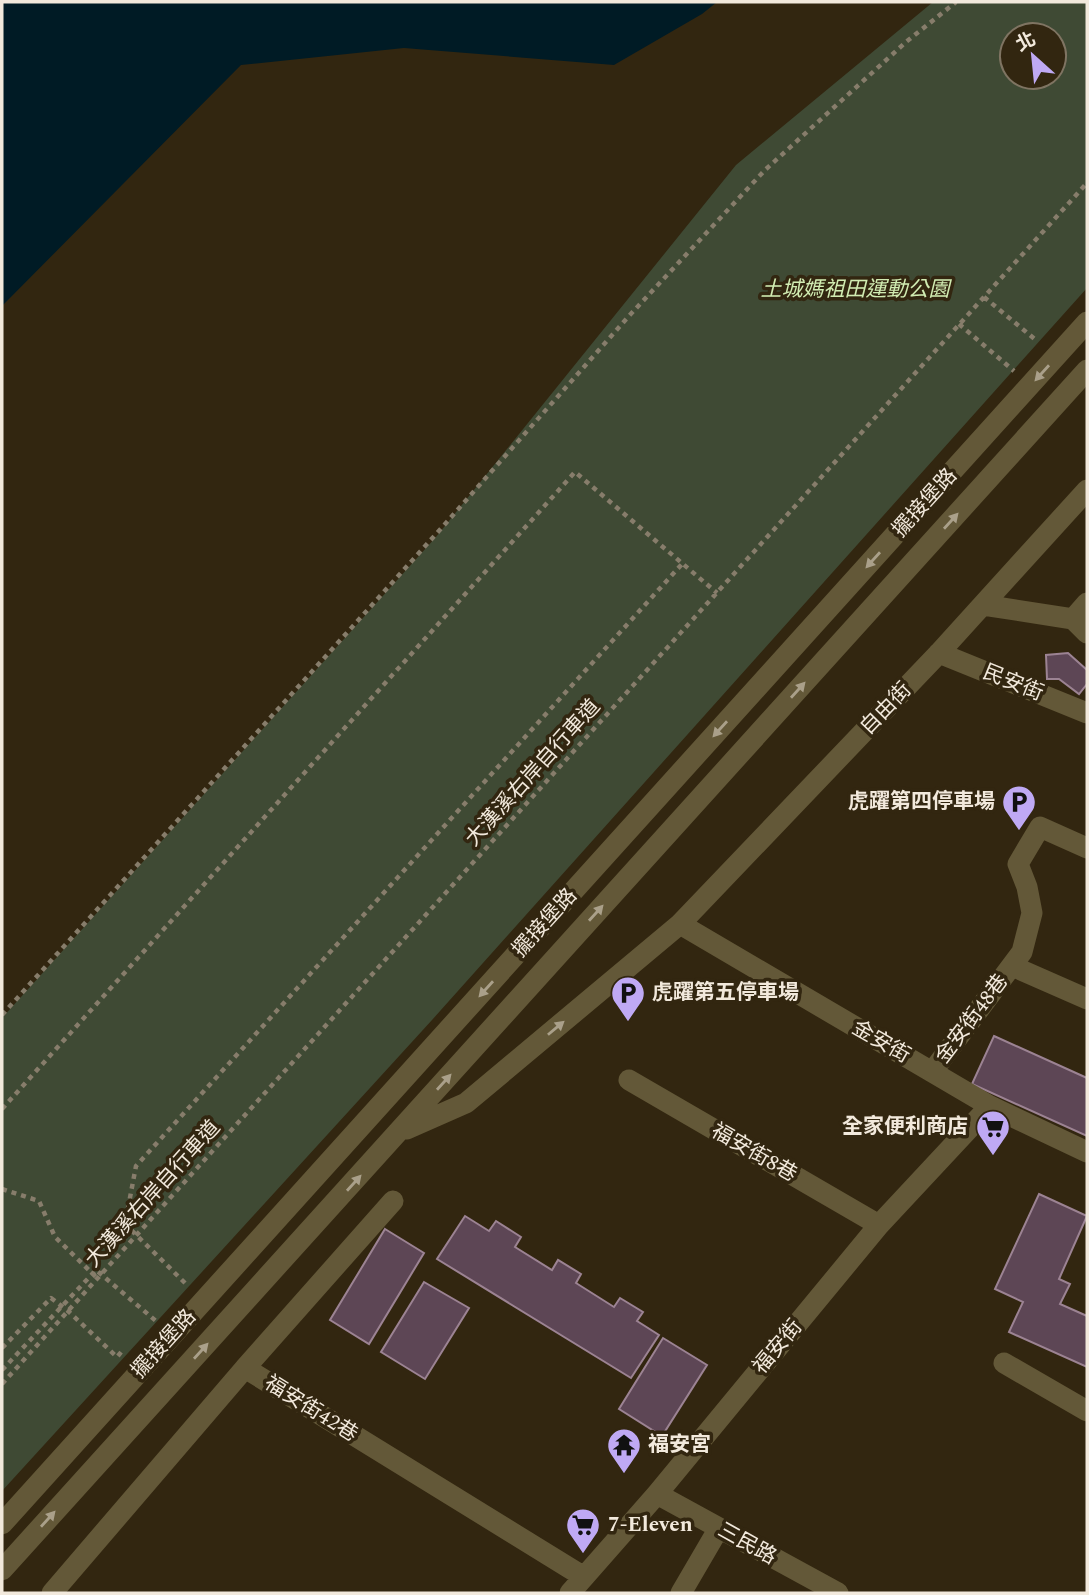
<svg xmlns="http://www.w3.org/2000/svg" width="1089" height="1595" viewBox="0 0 1089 1595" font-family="Spectral,'Noto Sans TC',serif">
<rect width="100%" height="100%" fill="#322610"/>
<path fill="#3f4a34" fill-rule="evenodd" d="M933 2H1087V288L432 1020 2 1491V1018L436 537 736 165ZM1054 35V77H1012V35Z"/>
<path fill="#001b25" d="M2 2H717L702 14 614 65 404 48 241 65 2 306Z"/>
<path fill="#5d4655" stroke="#9c8393" stroke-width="2" d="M1068 653 1087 670V684L1079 694 1059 679H1047L1046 655Z
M994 1036 1087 1078V1136L972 1084Z
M1039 1194 1087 1216 1059 1279 1070 1284 1060 1304 1087 1316V1367L1009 1332 1023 1302 995 1289Z
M465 1216 489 1231 496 1221 521 1237 515 1247 552 1270 558 1260 581 1274 576 1283 614 1307 620 1298 643 1312 637 1321 659 1335 631 1378 437 1259Z
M385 1229 424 1253 369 1344 330 1320Z
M424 1282 469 1308 425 1379 381 1352Z
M663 1338 707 1365 662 1436 619 1409Z"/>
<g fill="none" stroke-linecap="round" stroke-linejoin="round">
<path stroke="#877d6b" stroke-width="4.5" stroke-dasharray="5 5" stroke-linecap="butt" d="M984 297 1037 341
M959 324 1014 371
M2 1015 446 523 628 317 765 170 906 42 956 2
M2 1109 575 472 717 593
M2 1189 39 1201 55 1237 98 1279
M185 1283 125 1224 136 1166 682 564
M2 1348 51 1298 68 1311 117 1357 122 1351
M2 1370 96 1270 156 1321
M2 1384 1087 183"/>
<path stroke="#635838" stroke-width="21" d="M983 605 1073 619 1087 633
M1073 619 1087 603
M939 653 1087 713
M680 924 990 1106 1087 1152
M1012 966 1087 999
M932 1072 1022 952 1032 913 1027 887 1018 864 1040 827 1087 848
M629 1080 879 1225
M407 1129 466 1103 680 924 939 653 1087 490
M1004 1363 1087 1411
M245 1368 393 1201
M657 1494 838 1593
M2 1524 1087 322
M2 1570 1087 370
M52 1593 245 1368 584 1577
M570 1593 657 1494 879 1225 990 1106
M681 1593 719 1528"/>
</g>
<defs><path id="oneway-solid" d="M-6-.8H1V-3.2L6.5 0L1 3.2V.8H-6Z" transform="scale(1.75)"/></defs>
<g fill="#aaa08a">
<use href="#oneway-solid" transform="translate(1042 373) rotate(132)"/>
<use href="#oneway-solid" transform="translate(951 521) rotate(-48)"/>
<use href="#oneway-solid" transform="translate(873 560) rotate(132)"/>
<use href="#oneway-solid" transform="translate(798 690) rotate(-48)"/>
<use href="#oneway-solid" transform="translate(720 729) rotate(132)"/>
<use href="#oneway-solid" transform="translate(596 913) rotate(-48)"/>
<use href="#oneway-solid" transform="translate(486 989) rotate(132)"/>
<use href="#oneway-solid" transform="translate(556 1028) rotate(-40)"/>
<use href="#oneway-solid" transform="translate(444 1082) rotate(-48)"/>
<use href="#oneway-solid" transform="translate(354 1183) rotate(-48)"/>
<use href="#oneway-solid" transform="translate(201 1351) rotate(-48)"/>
<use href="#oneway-solid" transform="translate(48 1519) rotate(-48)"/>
</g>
<defs>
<g id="parking-pin" transform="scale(1.75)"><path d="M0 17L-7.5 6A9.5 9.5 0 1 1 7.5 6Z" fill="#bfa9f4" stroke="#322610"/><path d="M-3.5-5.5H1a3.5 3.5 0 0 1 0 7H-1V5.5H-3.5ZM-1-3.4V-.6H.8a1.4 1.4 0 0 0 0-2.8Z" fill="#111"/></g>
<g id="supermarket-pin" transform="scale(1.75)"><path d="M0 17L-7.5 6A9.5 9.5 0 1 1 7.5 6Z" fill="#bfa9f4" stroke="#322610"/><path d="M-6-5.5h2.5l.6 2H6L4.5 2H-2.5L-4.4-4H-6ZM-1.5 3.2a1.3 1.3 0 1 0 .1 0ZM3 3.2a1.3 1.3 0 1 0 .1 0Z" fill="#111"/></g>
<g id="temple-pin" transform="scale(1.75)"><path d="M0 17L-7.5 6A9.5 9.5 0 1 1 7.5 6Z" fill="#bfa9f4" stroke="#322610"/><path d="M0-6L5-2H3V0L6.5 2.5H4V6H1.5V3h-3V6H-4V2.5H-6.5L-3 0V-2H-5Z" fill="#111"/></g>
</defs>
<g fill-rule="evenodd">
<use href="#parking-pin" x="1019" y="802"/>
<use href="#parking-pin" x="628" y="993"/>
<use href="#supermarket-pin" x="993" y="1127"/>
<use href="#temple-pin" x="624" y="1445"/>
<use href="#supermarket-pin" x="583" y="1525"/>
</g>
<g text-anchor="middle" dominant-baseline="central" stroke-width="7" stroke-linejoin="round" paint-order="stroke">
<g font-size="21" font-style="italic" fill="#d1ecb2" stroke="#322610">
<text x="855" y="290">土城媽祖田運動公園</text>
</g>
<g font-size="21" fill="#f2e9dc" stroke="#322610">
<text transform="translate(925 503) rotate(-48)">擺接堡路</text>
<text transform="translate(1013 683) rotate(22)">民安街</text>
<text transform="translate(886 709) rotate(-46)">自由街</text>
<text transform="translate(533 773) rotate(-48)">大漢溪右岸自行車道</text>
<text transform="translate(545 923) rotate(-48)">擺接堡路</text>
<text transform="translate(972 1019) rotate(-53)">金安街48巷</text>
<text transform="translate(881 1042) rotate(30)">金安街</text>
<text transform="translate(754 1153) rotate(30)">福安街8巷</text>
<text transform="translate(153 1194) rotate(-48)">大漢溪右岸自行車道</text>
<text transform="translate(164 1344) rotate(-48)">擺接堡路</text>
<text transform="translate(778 1347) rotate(-50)">福安街</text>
<text transform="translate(311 1409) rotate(32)">福安街42巷</text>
<text transform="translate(747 1544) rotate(29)">三民路</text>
</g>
<g font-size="21" font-weight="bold" fill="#f2e9dc" stroke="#322610" text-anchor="start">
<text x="995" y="802" text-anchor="end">虎躍第四停車場</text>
<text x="652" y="993">虎躍第五停車場</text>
<text x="968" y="1127" text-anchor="end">全家便利商店</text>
<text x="648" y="1445">福安宮</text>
<text x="608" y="1525">7-Eleven</text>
</g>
</g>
<rect width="1089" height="1595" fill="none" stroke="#f2e9dc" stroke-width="7"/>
<g transform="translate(1033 56) rotate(333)"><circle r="33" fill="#322610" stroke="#7f7462" stroke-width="2"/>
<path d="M0-5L12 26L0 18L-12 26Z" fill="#bfa9f4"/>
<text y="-10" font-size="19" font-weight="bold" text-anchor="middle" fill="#f2e9dc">北</text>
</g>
</svg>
